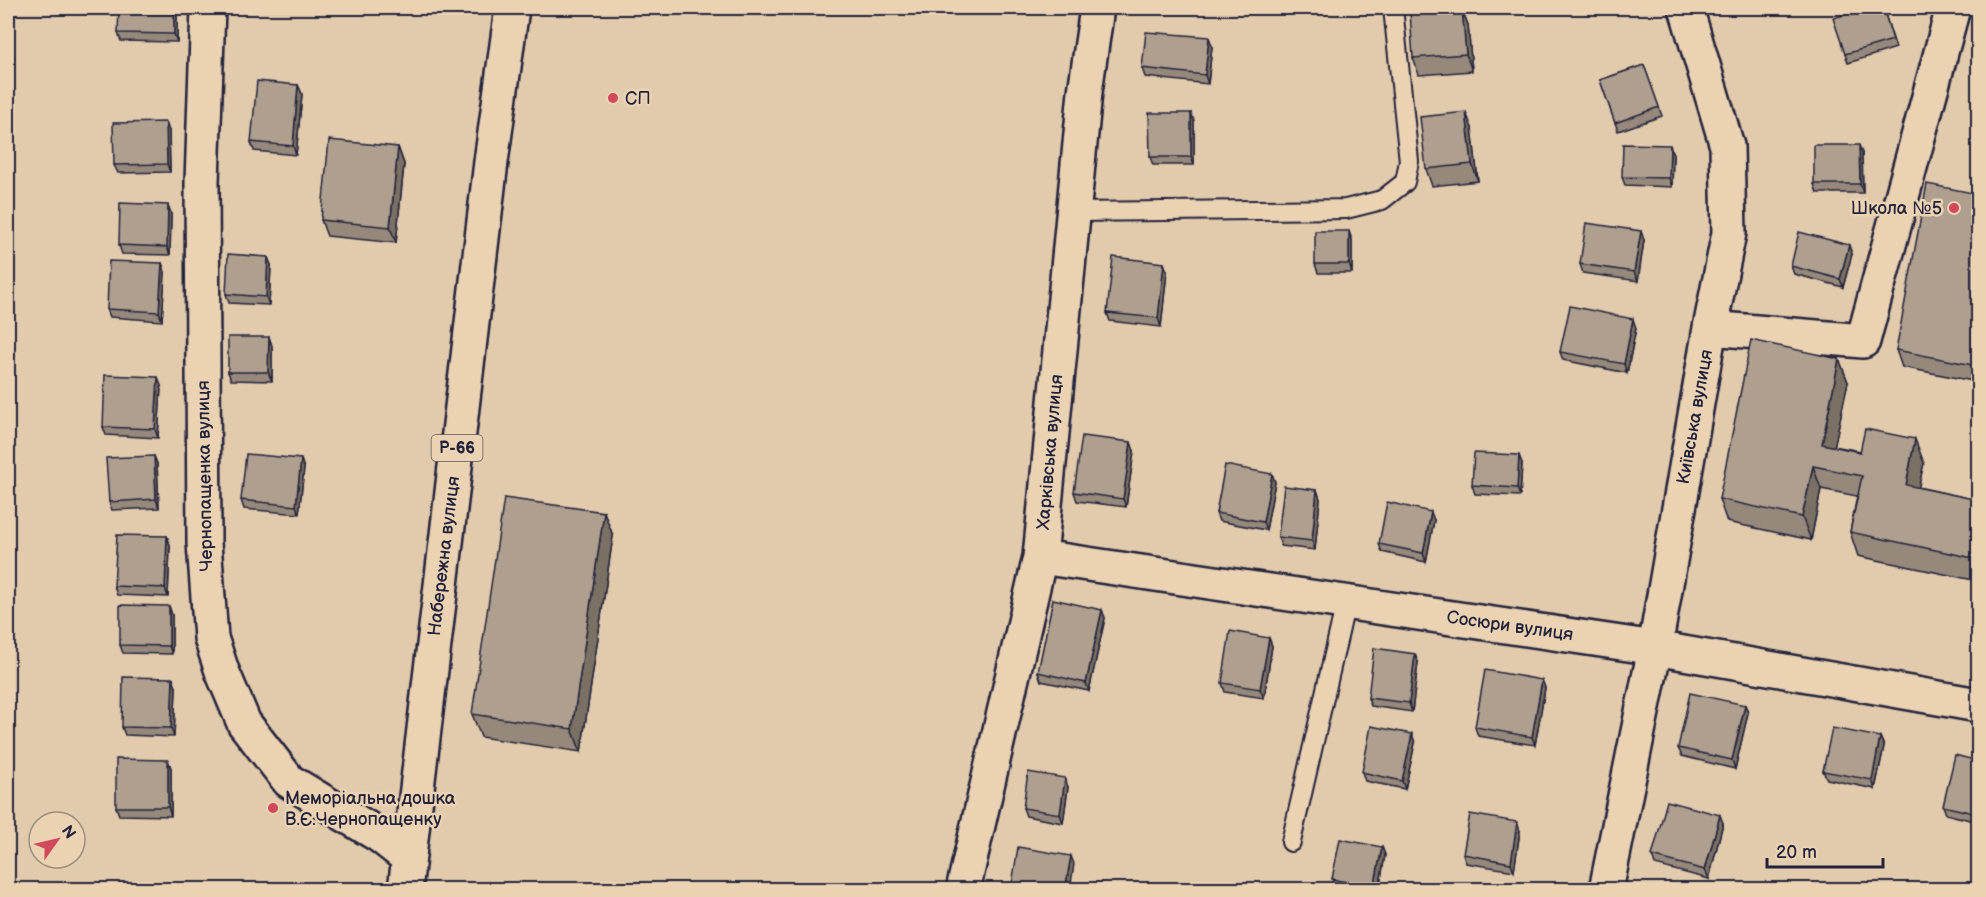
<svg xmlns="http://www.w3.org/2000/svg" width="1986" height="897" viewBox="0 0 1986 897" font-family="'Balsamiq Sans',sans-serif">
<rect width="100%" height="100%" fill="#e2cbad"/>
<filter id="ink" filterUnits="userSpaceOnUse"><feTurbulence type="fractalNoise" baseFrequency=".0167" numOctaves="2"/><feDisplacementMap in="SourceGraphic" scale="12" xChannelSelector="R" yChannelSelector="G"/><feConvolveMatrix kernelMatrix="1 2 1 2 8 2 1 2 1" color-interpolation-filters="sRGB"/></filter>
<g filter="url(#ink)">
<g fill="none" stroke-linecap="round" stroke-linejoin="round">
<g stroke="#22223b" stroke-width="22">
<path id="service" d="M1073 212 1346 209 1382 200 1405 182 1409 161 1393 8
M1291 842 1346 602"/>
</g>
<g stroke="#22223b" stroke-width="38">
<path id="minor" d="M208 8 202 182 204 543 211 638 222 671 244 723 289 781 380 836 407 857
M1686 8 1727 146 1729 233 1710 328
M1040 557 1655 648 1978 705
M963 890 1040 557 1085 92 1097 8
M1606 890 1655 648 1710 328 1863 341 1953 8"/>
</g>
<g stroke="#22223b" stroke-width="38">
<path id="primary" d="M405 890 491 162 512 8"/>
</g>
<use href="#service" stroke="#ead2b2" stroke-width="18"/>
<use href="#minor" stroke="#ead2b2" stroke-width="33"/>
<use href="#primary" stroke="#ead2b2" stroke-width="33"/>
</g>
<path fill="#96897b" stroke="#22223b" stroke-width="1.5" d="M177 8V42L121 41 118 33Z
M1883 8 1896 48 1848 63 1845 54Z
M1462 9 1468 25 1472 71 1419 75 1413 58Z
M1212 46 1208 84 1145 77 1142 68Z
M1644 65 1662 116 1618 131 1600 80Z
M298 85 302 94 296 155 254 151 251 142Z
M1191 113 1194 121V165H1153L1150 157Z
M1472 128 1478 181 1432 186 1426 169Z
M169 131 170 172 118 173 114 165Z
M398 147 404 164 396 243 327 236 321 220Z
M1862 153 1863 193H1817L1814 184Z
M1673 154 1672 187 1625 185 1622 177Z
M1978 194V382L1902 367 1896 350Z
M171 213 170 255 122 254 119 245Z
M1352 240V273H1318L1315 264Z
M1644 240 1638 281 1583 273 1580 264Z
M1852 254 1843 287 1794 274 1791 266Z
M162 263 165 272 162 321 110 317 107 309Z
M271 265 269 305 229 303 226 294Z
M1167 271 1161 327 1110 321 1107 313Z
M1636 328 1627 373 1563 360 1560 352Z
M269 337 272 346V381L231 380 228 372Z
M1839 359 1848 382 1834 446 1924 463 1918 487 1978 500V581L1858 556 1850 532 1857 496 1821 489 1811 540 1727 522 1719 499Z
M161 386 158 438 106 435 103 427Z
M1134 451 1126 507 1077 501 1074 492Z
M154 456 157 464 159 508 112 510 109 502Z
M1522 463 1520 496 1475 494 1472 485Z
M304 468 299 514 244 509 241 500Z
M1272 474 1275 482 1266 530 1219 521 1216 513Z
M1317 490 1320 499 1315 550 1281 546 1278 537Z
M604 512 613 536 581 752 481 737 472 714Z
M1434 520 1426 562 1382 552 1379 544Z
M167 536 170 545 168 597 117 595 114 586Z
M169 606 172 615V654L123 653 120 645Z
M1102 610 1105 618 1089 691 1041 681 1038 672Z
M1269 638 1272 646 1264 698 1225 692 1222 683Z
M1418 662 1412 712 1371 706 1368 698Z
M1542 680 1545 688 1535 745 1478 736 1475 727Z
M176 687 174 737 125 735 122 727Z
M1745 705 1748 713 1735 769 1682 756 1678 748Z
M1412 734 1415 743 1405 789 1365 781 1362 772Z
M1880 737 1884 746 1875 789 1827 779 1823 771Z
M168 760 171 768V816L119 815 116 807Z
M1978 761V822L1946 814 1943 806Z
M1068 787 1063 823 1026 816 1023 808Z
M1723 823 1709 879 1655 865 1652 856Z
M1520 831 1514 871 1466 863 1463 854Z
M1382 847 1385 855 1379 890H1343L1335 888 1332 879Z"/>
<path fill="#7a6f64" stroke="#22223b" stroke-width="1.5" d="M174 8H177V42L174 34Z
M1462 9 1468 25 1472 71 1466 54Z
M1209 37 1212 46 1208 84 1205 75Z
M298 85 302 94 296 155 293 146Z
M1466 112 1472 128 1478 181 1472 164Z
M1191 113 1194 121V165L1191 157Z
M166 122 169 131 170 172 167 164Z
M1670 145 1673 154 1672 187 1669 178Z
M1859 145 1862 153 1863 193 1860 184Z
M398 147 404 164 396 243 390 227Z
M168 205 171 213 170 255 167 247Z
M1349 231 1352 240V273L1349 264Z
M1641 231 1644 240 1638 281 1634 272Z
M1849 245 1852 254 1843 287 1840 279Z
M268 257 271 265 269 305 266 297Z
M162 263 165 272 162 321 159 312Z
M1164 263 1167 271 1161 327 1158 318Z
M1633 319 1636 328 1627 373 1624 364Z
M269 337 272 346V381L268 372Z
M1839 359 1848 382 1830 467 1822 444Z
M158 377 161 386 158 438 155 429Z
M1915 439 1924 463 1914 508 1906 485Z
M1131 442 1134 451 1126 507 1123 499Z
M1519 455 1522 463 1520 496 1517 488Z
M154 456 157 464 159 508 156 499Z
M301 459 304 468 299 514 296 506Z
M1813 466 1821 489 1811 540 1802 517Z
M1272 474 1275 482 1266 530 1263 522Z
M1317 490 1320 499 1315 550 1312 541Z
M604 512 613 536 581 752 572 729Z
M1431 512 1434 520 1426 562 1423 553Z
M167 536 170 545 168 597 165 588Z
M169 606 172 615V654L169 646Z
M1102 610 1105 618 1089 691 1086 683Z
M1269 638 1272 646 1264 698 1260 689Z
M1415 654 1418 662 1412 712 1409 703Z
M173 678 176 687 174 737 171 728Z
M1542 680 1545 688 1535 745 1532 737Z
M1745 705 1748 713 1735 769 1732 760Z
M1412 734 1415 743 1405 789 1402 781Z
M1880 737 1884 746 1875 789 1872 780Z
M168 760 171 768V816L168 807Z
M1065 778 1068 787 1063 823 1060 814Z
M1720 815 1723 823 1709 879 1705 870Z
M1517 822 1520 831 1514 871 1511 863Z
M1382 847 1385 855 1379 890H1375L1374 888Z
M1071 856 1074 864 1070 890H1065Z"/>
<path fill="#af9f8f" stroke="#22223b" stroke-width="1.5" d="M119 8H174V34L118 33Z
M1869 8H1883L1893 40 1845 54 1833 18Z
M1462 9 1466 54 1413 58 1410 12Z
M1146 32 1209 37 1205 75 1142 68Z
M1644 65 1659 107 1615 123 1600 80Z
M257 81 298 85 293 146 251 142Z
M1466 112 1472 164 1426 169 1420 117Z
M1149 113H1191V157H1150Z
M166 122 167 164 114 165 113 123Z
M329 140 398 147 390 227 321 220Z
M1623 144 1670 145 1669 178 1622 177Z
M1814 145H1859L1860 184H1814Z
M1927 184 1978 194V366L1896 350Z
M120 203 168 205 167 247 119 245Z
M1586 223 1641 231 1634 272 1580 264Z
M1315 231H1349V264H1315Z
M1799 232 1849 245 1840 279 1791 266Z
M228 254 268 257 266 297 226 294Z
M1113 257 1164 263 1158 318 1107 313Z
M109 261 162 263 159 312 107 309Z
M1570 306 1633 319 1624 364 1560 352Z
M228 337H269L268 372H228Z
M1751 340 1839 359 1822 444 1860 452 1865 429 1915 439 1906 485 1978 500V559L1850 532 1862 476 1813 466 1802 517 1719 499Z
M105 375 158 377 155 429 103 427Z
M1082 436 1131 442 1123 499 1074 492Z
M1474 453 1519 455 1517 488 1472 485Z
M246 454 301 459 296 506 241 500Z
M154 456 156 499 109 502 106 458Z
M1225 465 1272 474 1263 522 1216 513Z
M1284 486 1317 490 1312 541 1278 537Z
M504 498 604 512 572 729 472 714Z
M1387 502 1431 512 1423 553 1379 544Z
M117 535 167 536 165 588 114 586Z
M1053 599 1102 610 1086 683 1038 672Z
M120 605 169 606V646L120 645Z
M1230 631 1269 638 1260 689 1222 683Z
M1374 648 1415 654 1409 703 1368 698Z
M1485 670 1542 680 1532 737 1475 727Z
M123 677 173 678 171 728 122 727Z
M1690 693 1745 705 1732 760 1678 748Z
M1371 726 1412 734 1402 781 1362 772Z
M1832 728 1880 737 1872 780 1823 771Z
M1955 755 1978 761V814L1943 806Z
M116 759 168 760V807H116Z
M1028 772 1065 778 1060 814 1023 808Z
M1667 801 1720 815 1705 870 1652 856Z
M1470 814 1517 822 1511 863 1463 854Z
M1340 839 1382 847 1374 888 1332 879Z
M1018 847 1071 856 1065 890H1011Z"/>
</g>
<g fill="#d1495b" stroke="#ead2b2" stroke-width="2">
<circle cx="613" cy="98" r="6"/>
<circle cx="1954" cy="208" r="6"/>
<circle cx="273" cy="808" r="6"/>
</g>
<g text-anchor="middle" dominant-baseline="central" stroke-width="5" stroke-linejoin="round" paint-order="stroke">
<rect fill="#ead2b2" stroke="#5e575f" stroke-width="1.5" x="431.5" y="435" width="51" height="26" rx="4.5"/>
<g font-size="16" font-weight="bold" fill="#22223b">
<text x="457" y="448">Р-66</text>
</g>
<g font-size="18" fill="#22223b" stroke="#ead2b2" text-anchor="start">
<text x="625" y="98">СП</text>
<text x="1942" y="208" text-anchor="end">Школа №5</text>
<text x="285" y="798">Меморіальна дошка<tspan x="285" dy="21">В.Є.Чернопащенку</tspan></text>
</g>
<g font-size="18" fill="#22223b" stroke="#ead2b2">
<text transform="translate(1695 417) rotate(-80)">Київська вулиця</text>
<text transform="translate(1050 452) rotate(-85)">Харківська вулиця</text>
<text transform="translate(205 476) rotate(-91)">Чернопащенка вулиця</text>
<text transform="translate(444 556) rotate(-83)">Набережна вулиця</text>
<text transform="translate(1510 626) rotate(8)">Сосюри вулиця</text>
</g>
</g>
<rect width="1986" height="897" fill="none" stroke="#ead2b2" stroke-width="30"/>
<rect x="15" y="15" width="1956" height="867" fill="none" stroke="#22223b" stroke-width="2" filter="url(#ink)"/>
<g transform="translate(57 840) rotate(56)"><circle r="28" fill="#ead2b2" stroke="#9a8c82" stroke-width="1.5"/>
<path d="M0-4.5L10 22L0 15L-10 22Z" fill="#d1495b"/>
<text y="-9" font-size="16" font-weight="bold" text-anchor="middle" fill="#22223b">N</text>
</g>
<path d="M1767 858v9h116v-9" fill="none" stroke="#22223b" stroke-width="3"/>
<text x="1776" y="858" font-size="18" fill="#22223b" stroke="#ead2b2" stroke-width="4.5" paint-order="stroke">20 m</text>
</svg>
